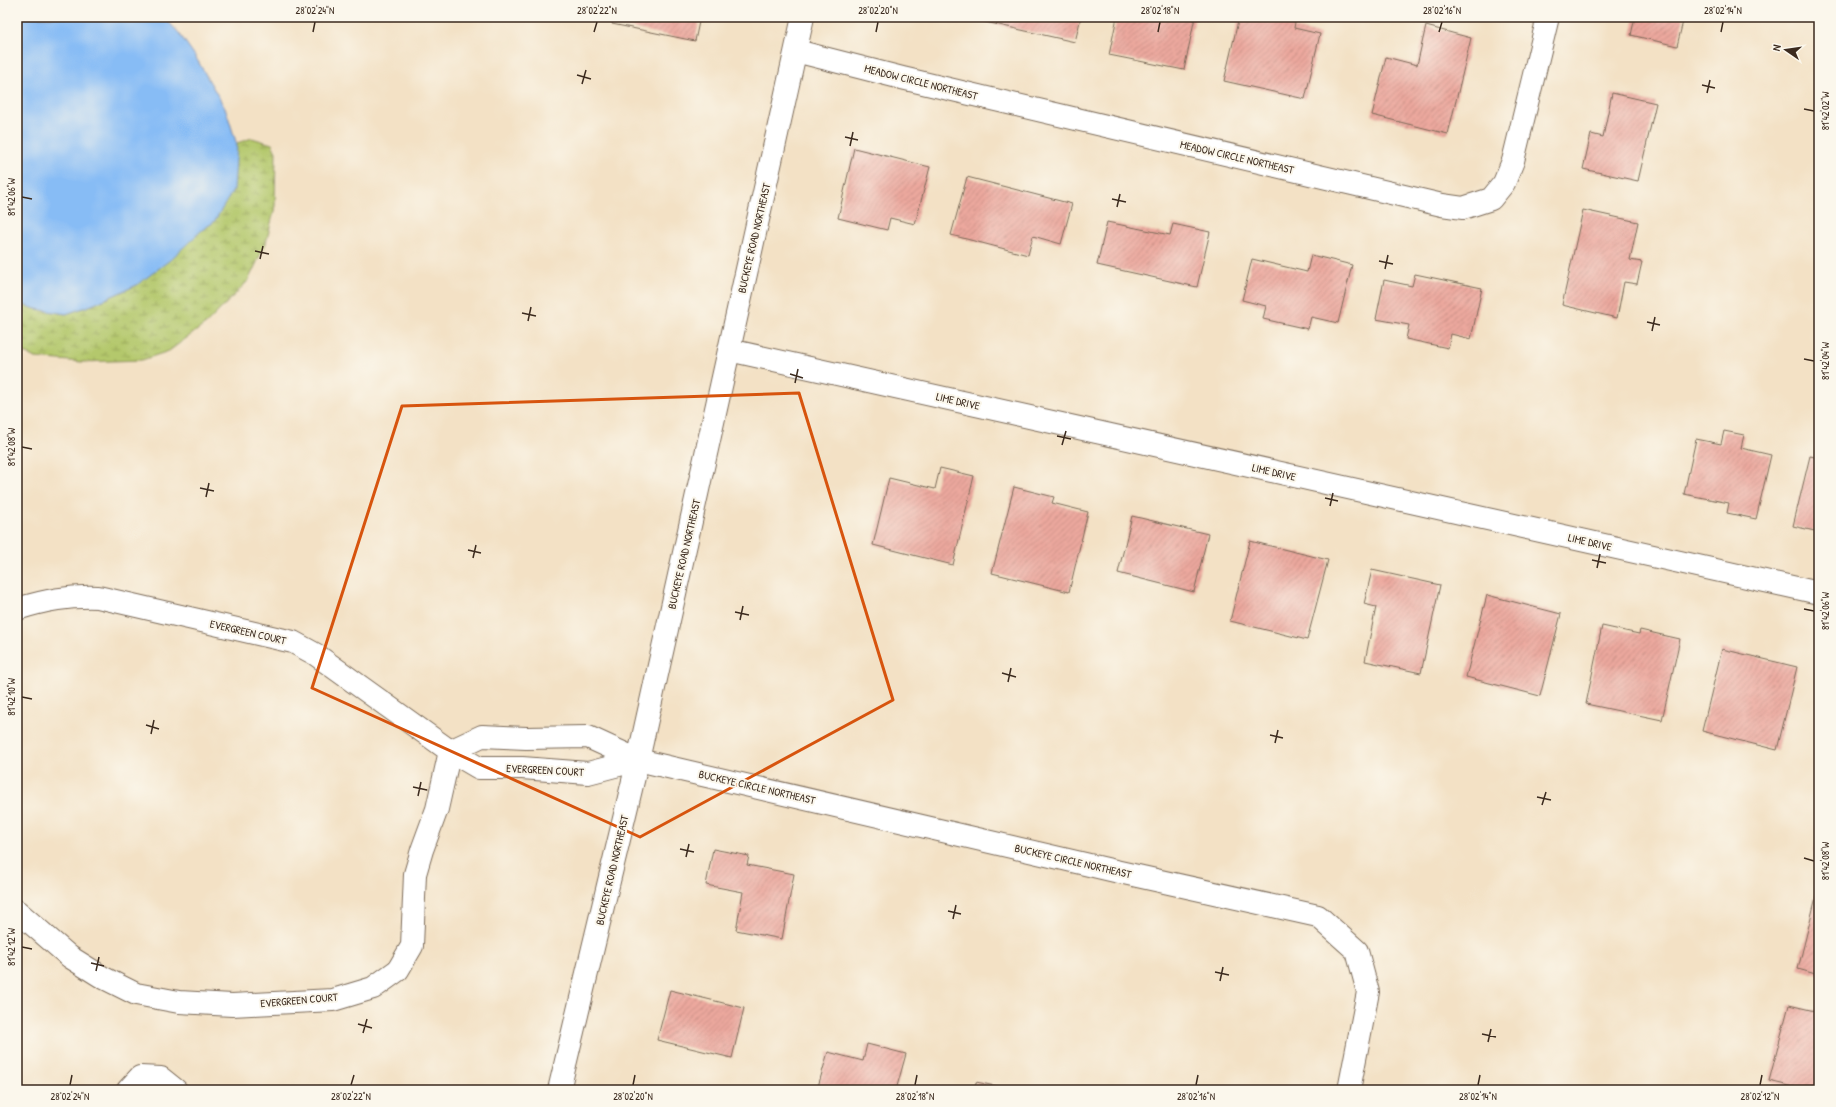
<svg xmlns="http://www.w3.org/2000/svg" width="1836" height="1107" viewBox="0 0 1836 1107" font-family="'Patrick Hand',sans-serif">
<defs>
<pattern id="wetland-marsh" width="20" height="14" patternUnits="userSpaceOnUse"><rect width="20" height="14" fill="#b4c86c"/><path d="M1 5h8M5 5V1M11 12h8M15 12V8" fill="none" stroke="#94a358"/></pattern>
<pattern id="building-hatch" width="6" height="6" patternUnits="userSpaceOnUse"><rect width="6" height="6" fill="#eca89e"/><path d="M-1 1l2-2M0 6l6-6M5 7l2-2" fill="none" stroke="#c08980"/></pattern>
</defs>
<rect width="100%" height="100%" fill="#fbf7ec"/>
<filter id="ink" filterUnits="userSpaceOnUse"><feTurbulence type="fractalNoise" baseFrequency=".025" numOctaves="2"/><feDisplacementMap in="SourceGraphic" scale="8" xChannelSelector="R" yChannelSelector="G"/><feConvolveMatrix kernelMatrix="1 2 1 2 8 2 1 2 1" color-interpolation-filters="sRGB"/></filter>
<filter id="wash" filterUnits="userSpaceOnUse"><feTurbulence type="fractalNoise" baseFrequency=".012" numOctaves="4" result="noise"/><feDisplacementMap in="SourceGraphic" scale="16" xChannelSelector="R" yChannelSelector="G"/><feGaussianBlur stdDeviation="0.9" result="paint"/><feColorMatrix in="noise" values="0 0 0 0 0 0 0 0 0 0 0 0 0 0 0 0 0 1.4 0 .05"/><feComposite in="paint" operator="in"/></filter>
<g filter="url(#wash)">
<rect width="100%" height="100%" fill="#f3e1c5"/>
<path fill="url(#wetland-marsh)" stroke="#787945" d="M252 138 272 144 276 152 275 207 266 243 248 281 207 323 169 351 142 360 82 362 35 358 17 349V303L36 309 66 314 92 305 137 285 202 230 214 222 237 143Z"/>
<path fill="#87bcf5" stroke="#61738a" d="M17 17H164L179 33 195 56 226 110 237 145 234 189 214 222 202 230 170 260 137 285 92 305 66 314 36 309 17 303Z"/>
<g id="blocks">
<path fill="url(#building-hatch)" d="M614 17H700L695 41 612 24Z
M973 17H1081L1075 42 972 19Z
M1117 17H1195L1184 70 1109 55Z
M1239 17H1296L1294 28 1320 34 1305 99 1224 81Z
M1635 17H1684L1677 46 1631 35Z
M1426 26 1471 38 1448 134 1372 115 1386 57 1417 65Z
M1612 93 1656 103 1638 181 1583 169 1591 134 1603 137Z
M854 148 930 167 915 224 890 218 887 230 838 218Z
M967 177 1072 204 1061 244 1033 236 1028 255 951 235Z
M1583 210 1638 222 1630 260 1642 262 1637 284 1624 282 1617 318 1562 305Z
M1107 222 1170 235 1173 224 1210 232 1197 287 1097 265Z
M1311 255 1352 265 1338 323 1311 317 1308 329 1263 319 1266 306 1242 300 1252 259 1307 272Z
M1415 274 1482 288 1471 339 1451 334 1448 348 1406 339 1409 325 1376 319 1384 280 1412 286Z
M1724 431 1744 435 1741 448 1771 455 1756 519 1727 513 1729 503 1684 494 1696 439 1721 444Z
M1810 456 1819 458V532L1793 526Z
M940 468 974 476 953 565 873 545 889 478 935 489Z
M1014 487 1054 497 1052 503 1088 512 1069 592 992 573Z
M1132 516 1208 534 1194 592 1118 573Z
M1250 541 1328 560 1307 640 1230 621Z
M1372 570 1440 585 1421 673 1365 661 1376 607 1364 604Z
M1487 595 1561 614 1540 696 1466 677Z
M1602 626 1639 634 1640 630 1680 639 1662 720 1586 704Z
M1722 649 1797 667 1777 750 1702 731Z
M1818 833H1819V854L1814 853Z
M713 849 749 856 747 865 794 874 782 939 736 930 743 892 706 885Z
M1817 893 1819 894V975L1798 969Z
M670 990 744 1008 732 1058 657 1040Z
M1789 1005 1819 1012V1090H1806L1769 1081Z
M867 1044 906 1054 896 1090H817L828 1052 863 1061Z
M976 1082 1010 1089V1090H974Z"/>
</g>
</g>
<g filter="url(#ink)">
<use href="#blocks" fill-opacity="0" stroke="#7b6a58" stroke-width="1"/>
<g fill="none" stroke-linecap="round" stroke-linejoin="round">
<g stroke="#7b6a58" stroke-width="24">
<path id="minor" d="M796 51 902 78 1442 205 1463 208 1491 199 1504 183 1513 161 1548 17
M729 350 1819 593
M17 609C46 600 68 596 98 597L293 642 315 654 450 751 479 768H522L588 773 638 760
M450 751 482 736 526 738 588 737 638 760 1115 871 1318 916 1357 951 1368 992 1349 1090
M17 911 70 957 102 977 136 994 179 1002 232 1005 333 1000 373 988 398 970 412 946 415 874 422 850 437 809 450 751
M128 1090 140 1077 161 1078 176 1090
M559 1090 638 760 803 17"/>
</g>
<use href="#minor" stroke="#fff" stroke-width="22"/>
</g>
</g>
<path fill="none" stroke="#d7540e" stroke-width="3" stroke-linejoin="round" d="M799 393 893 700 640 837 312 688 402 406Z"/>
<path fill="none" stroke="#3b2a1e" stroke-width="1.5" d="M313 32 315 22M594 32 597 22M876 32 878 22M1158 32 1160 22M1439 32 1442 22M1721 32 1723 22M577 75 591 79M582 84 586 70M1702 85 1715 88M1707 93 1710 80M1804 109 1814 111M845 137 858 140M850 146 853 132M22 197 32 199M1112 199 1126 202M1117 207 1120 194M255 251 269 254M260 259 263 246M1379 261 1393 264M1385 269 1388 255M522 313 536 316M528 321 531 307M1647 322 1660 325M1652 331 1655 317M1804 359 1814 361M790 374 803 378M795 383 798 369M1057 436 1071 439M1062 445 1066 431M22 447 32 449M200 488 214 491M206 497 209 483M1325 498 1338 501M1330 506 1333 493M468 550 481 553M473 558 476 545M1592 560 1606 563M1597 568 1600 554M1804 609 1814 611M735 612 749 615M740 620 743 606M1002 673 1016 677M1008 682 1011 668M22 697 32 699M146 725 159 729M151 734 154 720M1270 735 1283 738M1275 743 1278 730M413 787 427 790M418 796 421 782M1537 797 1551 800M1542 805 1546 792M680 849 694 852M686 857 689 844M1804 858 1814 861M948 911 961 914M953 919 956 905M22 947 32 949M91 963 104 966M96 971 99 957M1215 972 1229 975M1220 981 1223 967M358 1024 372 1028M363 1033 367 1019M1482 1034 1496 1037M1488 1042 1491 1029M70 1085 72 1075M351 1085 354 1075M633 1085 635 1075M915 1085 917 1075M1196 1085 1198 1075M1478 1085 1480 1075M1760 1085 1762 1075"/>
<g text-anchor="middle" dominant-baseline="central" stroke-width="4" stroke-linejoin="round" paint-order="stroke">
<g font-size="11" fill="#3b2a1e" stroke="#fbf7ec">
<text transform="translate(921 82) rotate(14)">MEADOW CIRCLE NORTHEAST</text>
<text transform="translate(1237 157) rotate(13)">MEADOW CIRCLE NORTHEAST</text>
<text transform="translate(754 238) rotate(-77)">BUCKEYE ROAD NORTHEAST</text>
<text transform="translate(958 401) rotate(13)">LIME DRIVE</text>
<text transform="translate(1274 472) rotate(13)">LIME DRIVE</text>
<text transform="translate(1590 542) rotate(13)">LIME DRIVE</text>
<text transform="translate(684 554) rotate(-77)">BUCKEYE ROAD NORTHEAST</text>
<text transform="translate(248 632) rotate(13)">EVERGREEN COURT</text>
<text transform="translate(545 770) rotate(3)">EVERGREEN COURT</text>
<text transform="translate(757 787) rotate(13)">BUCKEYE CIRCLE NORTHEAST</text>
<text transform="translate(1073 861) rotate(13)">BUCKEYE CIRCLE NORTHEAST</text>
<text transform="translate(612 870) rotate(-77)">BUCKEYE ROAD NORTHEAST</text>
<text transform="translate(299 1000) rotate(-5)">EVERGREEN COURT</text>
</g>
</g>
<rect width="1836" height="1107" fill="none" stroke="#fbf7ec" stroke-width="44"/>
<g transform="translate(1786 50) rotate(283)" stroke="#fbf7ec" stroke-width="3" paint-order="stroke">
<path d="M0-3L7 15L0 10L-7 15Z" fill="#3b2a1e"/>
<text y="-6" font-size="11" font-weight="bold" text-anchor="middle" fill="#3b2a1e">N</text>
</g>
<rect x="22" y="22" width="1792" height="1063" fill="none" stroke="#3b2a1e" stroke-width="1.5"/>
<g font-size="10" text-anchor="middle" fill="#3b2a1e">
<text x="315" y="14">28°02'24"N</text>
<text x="597" y="14">28°02'22"N</text>
<text x="878" y="14">28°02'20"N</text>
<text x="1160" y="14">28°02'18"N</text>
<text x="1442" y="14">28°02'16"N</text>
<text x="1723" y="14">28°02'14"N</text>
<text transform="translate(1825 111) rotate(-90)" y="4">81°42'02"W</text>
<text transform="translate(11 197) rotate(-90)" y="4">81°42'06"W</text>
<text transform="translate(1825 361) rotate(-90)" y="4">81°42'04"W</text>
<text transform="translate(11 447) rotate(-90)" y="4">81°42'08"W</text>
<text transform="translate(1825 611) rotate(-90)" y="4">81°42'06"W</text>
<text transform="translate(11 697) rotate(-90)" y="4">81°42'10"W</text>
<text transform="translate(1825 861) rotate(-90)" y="4">81°42'08"W</text>
<text transform="translate(11 947) rotate(-90)" y="4">81°42'12"W</text>
<text x="70" y="1100">28°02'24"N</text>
<text x="351" y="1100">28°02'22"N</text>
<text x="633" y="1100">28°02'20"N</text>
<text x="915" y="1100">28°02'18"N</text>
<text x="1196" y="1100">28°02'16"N</text>
<text x="1478" y="1100">28°02'14"N</text>
<text x="1760" y="1100">28°02'12"N</text>
</g>
</svg>
